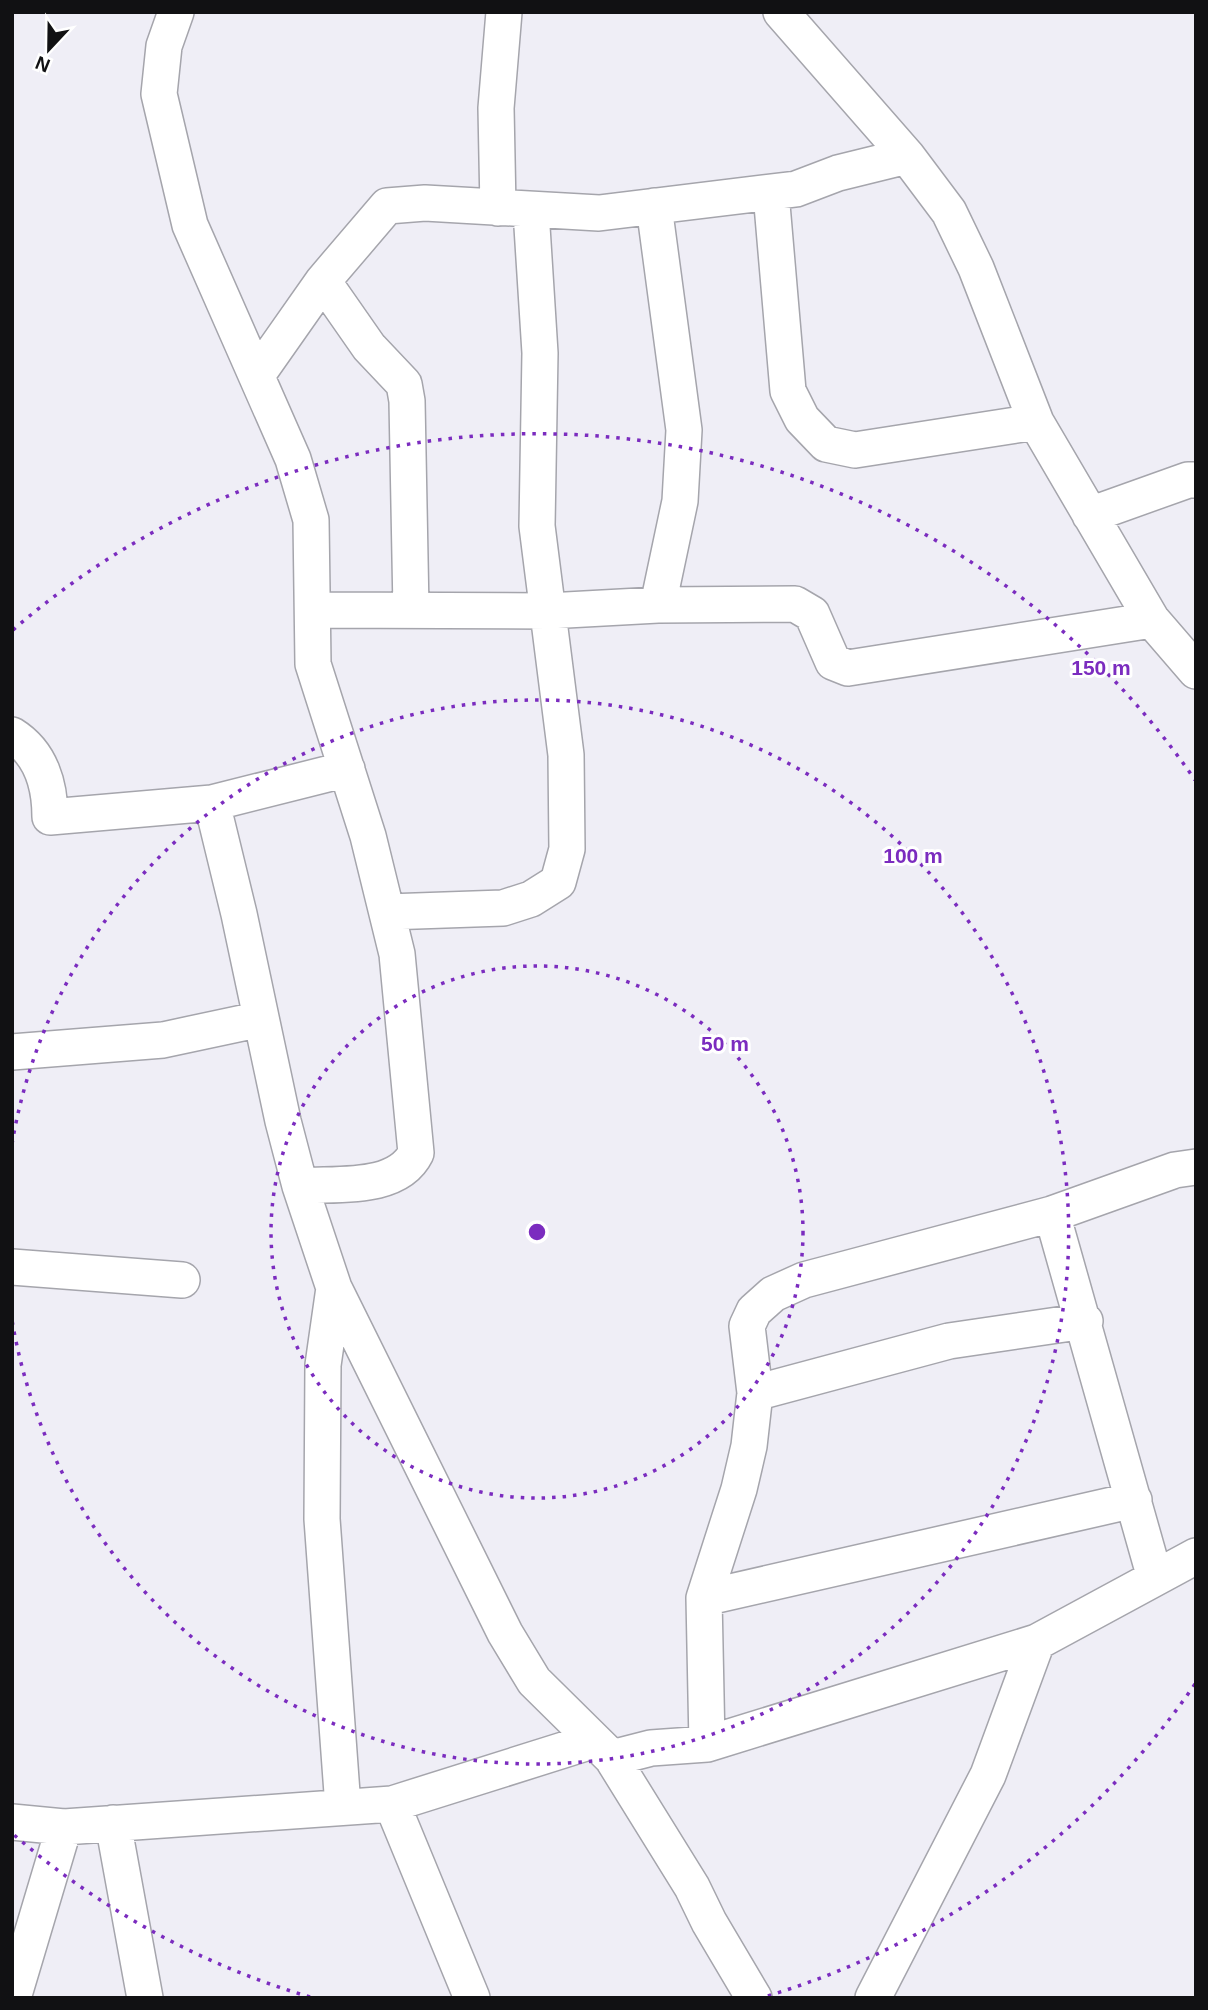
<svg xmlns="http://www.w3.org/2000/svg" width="1208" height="2010" viewBox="0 0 1208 2010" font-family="Arial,sans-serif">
<rect width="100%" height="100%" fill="#efeef6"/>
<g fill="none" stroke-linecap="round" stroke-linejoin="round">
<g stroke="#a5a5ac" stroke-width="38">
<path id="minor" d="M176 12 164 46 159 94 190 225 293 459 311 520 313 664 368 836 397 954 416 1153C397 1191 337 1183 300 1186
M781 12 907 156 949 212 976 268 1036 422 1152 620 1196 671
M771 193 788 391 802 419 826 444 855 450 1036 422
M498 208 496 108 504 12
M323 281 369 347 404 384 407 401 411 610
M257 375 323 281 387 206 425 203 599 213 796 189 838 173 907 156
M1090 515 1188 480H1196
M658 605 795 604 812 614 833 662 848 668 1152 620
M314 610 548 611 658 605 680 501 684 430 654 206
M12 735C41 753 50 785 50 817L212 803 347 769
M212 803 239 914 283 1121 300 1186 334 1288 505 1633 534 1681 612 1758 651 1748 707 1744 1037 1642 1196 1556
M387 912 503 908 531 899 558 882 567 849 566 755 537 526 540 353 531 211
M12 1052 163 1040 261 1019
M1052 1214 1155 1578
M12 1267 182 1280
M334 1288 323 1365 322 1519 343 1807
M755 1393 949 1341 1085 1321
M704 1598 1134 1500
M707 1744 704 1598 739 1489 749 1446 755 1393 747 1326 754 1311 773 1294 804 1280 1052 1214 1175 1170 1196 1167
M612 1758 692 1887 709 1922 754 1998
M392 1804 472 1998
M12 1822 64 1827 392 1804 592 1741
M113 1823 145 1998
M13 1998 64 1827
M873 1998 988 1775 1037 1642"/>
</g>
<use href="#minor" stroke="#fff" stroke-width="35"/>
</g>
<g fill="none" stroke="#7b2cbf" stroke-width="3.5" stroke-dasharray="3.5 7">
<circle cx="537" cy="1232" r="266"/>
<path d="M12 1144A532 532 0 1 1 12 1320"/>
<path d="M1195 1684A798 798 0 0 1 764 1997M310 1997A798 798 0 0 1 13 1834M13 630A798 798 0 0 1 1195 780"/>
</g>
<circle cx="537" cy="1232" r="10" fill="#7b2cbf" stroke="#fff" stroke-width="3.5"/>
<g font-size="21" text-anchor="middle" font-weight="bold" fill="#7b2cbf" stroke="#fff" stroke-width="6" stroke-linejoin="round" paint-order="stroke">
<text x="1101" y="675">150 m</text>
<text x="913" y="863">100 m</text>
<text x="725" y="1051">50 m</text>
</g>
<rect width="1208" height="2010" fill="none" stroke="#111113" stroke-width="28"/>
<g transform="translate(49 49) rotate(202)" stroke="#ffffff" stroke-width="5" paint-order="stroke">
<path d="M0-5L12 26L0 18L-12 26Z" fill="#111113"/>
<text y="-10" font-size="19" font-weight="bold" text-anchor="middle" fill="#111113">N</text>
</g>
</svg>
